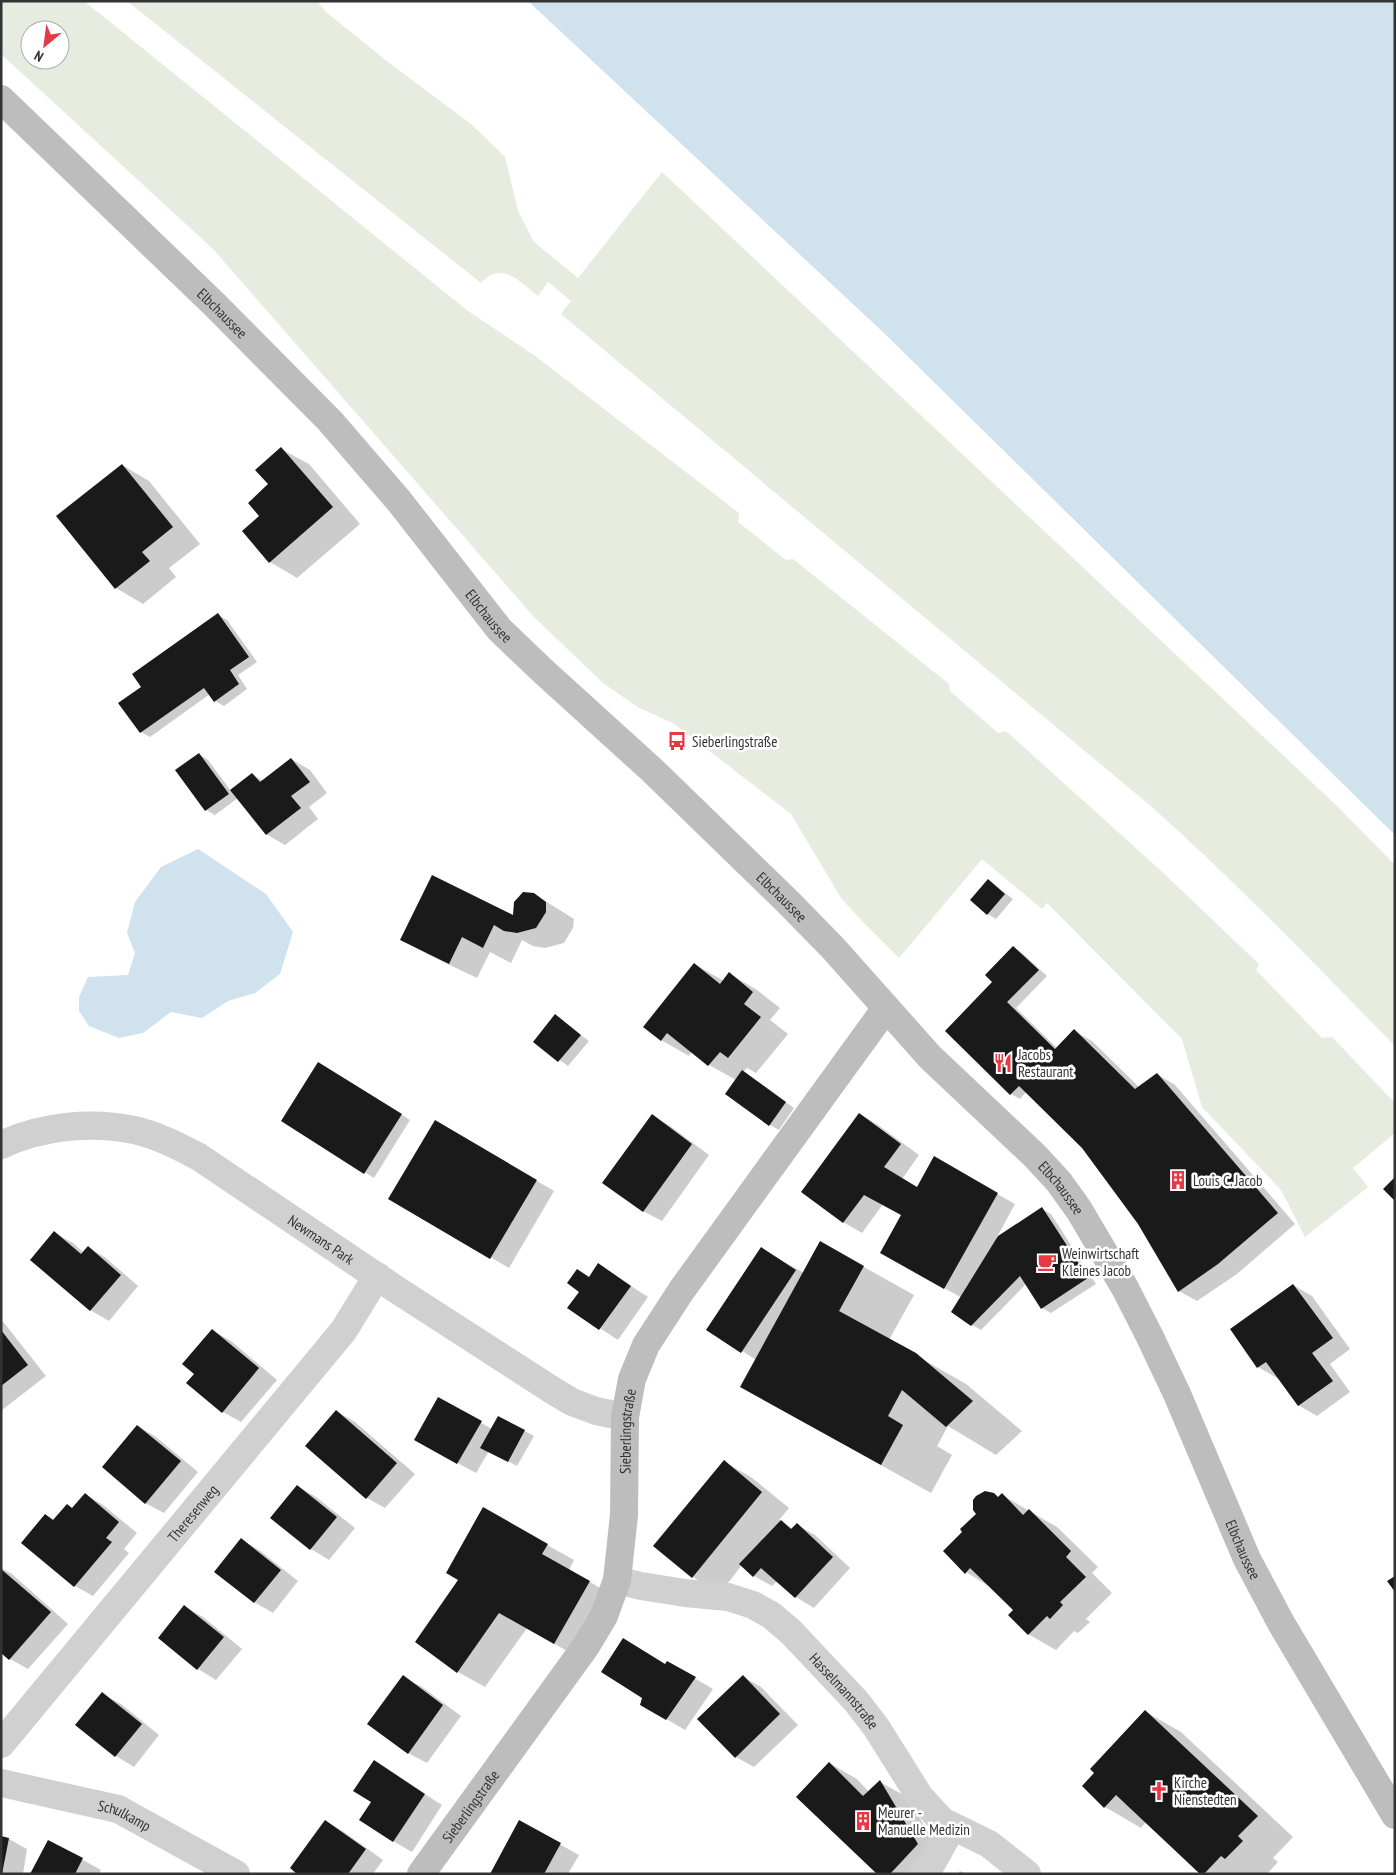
<svg xmlns="http://www.w3.org/2000/svg" width="1396" height="1875" viewBox="0 0 1396 1875" font-family="'PT Sans Narrow',sans-serif">
<rect width="100%" height="100%" fill="#fff"/>
<path fill="#e6ecdf" fill-rule="evenodd" d="M1 1H84L468 311 534 355 739 513 738 522 786 560 793 559 949 684 950 691 998 733 1006 731 1158 868 1259 964 1256 970 1322 1038 1332 1037 1395 1103V1133L1353 1168 1368 1187 1305 1237 1281 1190 1202 1107 1182 1039 1047 903 1042 909 982 859 899 958 860 919 841 898 791 814 673 723 639 708 603 683 534 617 213 249 1 54ZM30 30H60V60H30Z
M127 1H317L326 12 388 62 471 124 505 157 518 211 534 242 578 278 662 172 1337 806 1395 865V1046C1315 964 1237 883 1152 807L561 314 571 301 548 282 538 296C520 282 502 260 481 283Z"/>
<path fill="#cfe2ee" d="M528 1H1395V835L884 333Z
M198 849 266 894 293 932 280 974 255 993 228 1001 202 1018 171 1012 143 1033 119 1038 89 1026 79 1011V997L88 977 128 975 135 953 127 933 135 902 161 867Z"/>
<path fill="#0003" d="M281 449 309 464 360 524 297 578 270 562 261 516Z
M122 465 149 481 200 544 169 568 176 577 143 604 116 588Z
M218 615 227 620 257 662 238 675 247 689 224 706 215 701 210 694 150 737 141 732Z
M199 754 208 760 231 791 252 774 263 781 291 759 310 770 327 793 309 807 318 819 285 845 266 834 238 798 215 815 206 810Z
M988 880 1013 899 996 919 988 914Z
M534 894 574 919 573 928 564 943 545 948 533 946 522 940 511 963 490 952 477 978 429 955 402 940 514 916Z
M1013 947 1022 953 1047 976 1016 1008 1057 1048 1074 1031 1092 1041 1139 1087 1157 1074 1175 1085 1295 1224 1237 1274 1197 1301 1179 1291 1139 1223 1083 1147 1026 1092 1020 1099 1011 1094 994 981Z
M694 964 724 981 730 974 757 990 780 1008 770 1020 788 1034 756 1073 747 1068 743 1072 794 1108 779 1130 770 1125 736 1080 709 1065 692 1051 689 1056 661 1040Z
M555 1016 589 1041 568 1066 534 1042Z
M328 1069 410 1120 374 1178 283 1121Z
M860 1114 878 1125 919 1155 902 1179 917 1188 934 1158 1015 1204 996 1239 1042 1209 1051 1214 1096 1284 1051 1313 1042 1308 1027 1283 981 1330 972 1325 953 1312 962 1298 900 1263 902 1215 883 1204 862 1233 843 1222 802 1192Z
M652 1116 670 1126 709 1155 662 1221 643 1211Z
M436 1121 554 1191 509 1268 390 1198Z
M55 1233 73 1243 83 1252 88 1247 106 1258 138 1286 109 1321 90 1310Z
M821 1243 914 1295 889 1340 966 1384 1022 1431 996 1455 948 1426 937 1446 952 1455 931 1493 741 1387 756 1360 708 1329 761 1249 804 1273Z
M599 1265 648 1297 618 1340 569 1308Z
M1293 1285 1312 1296 1350 1349 1330 1364 1350 1392 1317 1416 1298 1405 1278 1377 1277 1378 1258 1367Z
M1 1319 46 1376 2 1410H1Z
M212 1330 231 1341 277 1380 241 1422 223 1412 196 1374Z
M439 1399 492 1429 498 1417 534 1436 517 1466 489 1451 476 1473 434 1450Z
M336 1411 355 1422 415 1474 385 1508 367 1498Z
M138 1426 156 1437 198 1472 164 1513 145 1503Z
M724 1462 751 1477 789 1508 779 1520 793 1529 797 1525 815 1535 850 1568 814 1608 796 1597 778 1580 772 1586 754 1576 742 1565 720 1593 693 1577Z
M297 1486 316 1497 355 1528 329 1560 311 1549 272 1518Z
M85 1494 103 1505 137 1533 124 1549 129 1553 93 1596 75 1586 23 1543 46 1515 54 1520 73 1509Z
M1002 1495 1057 1527 1098 1567 1092 1573 1112 1593 1086 1619 1090 1622 1078 1633 1074 1631 1056 1650 1028 1634 1014 1610 990 1587 966 1572 999 1498Z
M483 1509 574 1560 569 1570 616 1597 581 1659 527 1628 485 1687 458 1672 416 1642 460 1580Z
M241 1540 259 1550 298 1581 273 1613 254 1602Z
M1 1568 12 1574 68 1624 28 1669 10 1659 1 1651Z
M185 1607 203 1617 242 1649 216 1680 198 1669 159 1638Z
M667 1662 713 1689 685 1730 641 1704Z
M403 1677 422 1687 461 1716 427 1763 408 1753Z
M743 1677 761 1687 798 1725 754 1767 736 1757Z
M102 1694 121 1704 159 1735 134 1767 116 1756 77 1725Z
M1146 1712 1181 1732 1293 1837 1273 1858 1278 1862 1267 1874H1201L1146 1822 1141 1828 1105 1807 1083 1786Z
M374 1762 442 1805 412 1852 393 1841 373 1802Z
M829 1763 857 1779 869 1792 880 1782 907 1797 945 1860 932 1874H879Z
M326 1821 344 1832 383 1860 373 1874H300Z
M520 1822 579 1855 568 1874H492Z
M1 1837 9 1839 27 1849 23 1874H1Z
M49 1841 101 1870 99 1874H32Z
M960 1871 966 1874H957Z"/>
<path fill="#1a1a1a" d="M281 447 333 507 269 563 242 531 259 516 248 503 268 484 255 470Z
M122 464 173 527 142 552 150 561 115 589 56 516Z
M218 613 249 657 230 670 239 684 214 702 204 688 140 733 118 703 141 687 132 674Z
M199 753 229 794 205 811 175 770Z
M291 758 310 782 291 796 301 808 266 835 230 790 252 773 260 782Z
M432 875 513 915 514 902 523 892 534 893 546 902V912L536 928 517 933 504 931 494 925 483 948 462 937 449 964 400 940Z
M988 879 1005 894 987 915 970 900Z
M1013 946 1039 970 1007 1002 1055 1049 1074 1029 1135 1089 1157 1073 1278 1213 1218 1264 1178 1292 1138 1224 1082 1148 1019 1086 1010 1095 945 1031 992 982 985 975Z
M694 963 720 984 729 972 753 992 744 1004 761 1017 728 1058 720 1052 708 1066 667 1033 661 1041 643 1027Z
M555 1014 581 1035 558 1062 533 1042Z
M318 1062 402 1114 364 1174 281 1121Z
M742 1070 786 1102 769 1126 725 1094Z
M859 1113 901 1144 884 1167 917 1187 934 1156 998 1193 944 1289 880 1253 901 1215 864 1195 843 1223 801 1192Z
M652 1114 692 1144 643 1212 602 1183Z
M435 1120 537 1180 490 1259 388 1199Z
M1395 1177V1201L1383 1189Z
M1042 1207 1088 1278 1041 1309 1020 1276 971 1326 951 1312 998 1236Z
M54 1231 81 1254 88 1246 121 1275 90 1311 30 1260Z
M820 1241 864 1266 839 1311 916 1353 973 1401 946 1427 902 1390 888 1416 903 1425 881 1465 740 1387Z
M761 1247 796 1270 741 1353 706 1330Z
M598 1263 631 1286 599 1330 567 1308 579 1292 567 1283 577 1269 589 1277Z
M1293 1284 1333 1338 1312 1353 1333 1381 1298 1406 1266 1362 1257 1368 1230 1329Z
M212 1329 259 1368 222 1413 186 1383 194 1374 182 1364Z
M1 1330 28 1365 1 1386Z
M438 1397 482 1421 457 1464 414 1440Z
M336 1410 397 1463 366 1499 305 1446Z
M498 1416 525 1430 508 1462 480 1448Z
M137 1425 181 1461 145 1504 102 1467Z
M724 1460 762 1492 692 1578 653 1546Z
M297 1485 337 1517 310 1550 270 1518Z
M985 1491 994 1493 998 1497 1002 1493 1023 1515 1029 1509 1071 1551 1066 1557 1086 1577 1060 1602 1063 1605 1050 1619 1047 1616 1028 1635 1008 1615 1013 1610 970 1568 965 1574 943 1551 962 1532 960 1529 976 1514 973 1510V1500L976 1496Z
M85 1493 119 1522 106 1538 112 1542 74 1587 21 1543 45 1514 53 1520 67 1504 72 1508Z
M483 1507 548 1544 542 1554 590 1581 554 1644 499 1613 457 1673 415 1642 458 1580 446 1573Z
M781 1520 791 1529 797 1523 833 1557 795 1598 761 1568 753 1577 739 1564Z
M241 1538 281 1570 254 1603 214 1572Z
M1 1569 51 1612 9 1660 1 1653Z
M1395 1576V1592L1387 1581Z
M184 1605 224 1637 197 1670 158 1638Z
M623 1638 665 1664 667 1661 696 1677 666 1720 640 1705 642 1698 601 1672Z
M403 1675 443 1705 408 1754 367 1724Z
M743 1675 780 1714 735 1758 697 1719Z
M102 1692 142 1724 115 1757 75 1725Z
M1145 1710 1258 1816 1238 1836 1243 1841 1225 1859 1221 1856 1204 1874H1200L1116 1795 1104 1808 1082 1786 1094 1773 1090 1769Z
M374 1760 425 1794 393 1842 359 1820 371 1802 353 1791Z
M829 1762 863 1796 880 1780 918 1844 890 1874H877L796 1797Z
M325 1820 366 1849 348 1874H297L290 1868Z
M519 1820 561 1843 544 1874H490Z
M1 1836 9 1838 2 1874H1Z
M48 1840 83 1858 75 1874H30Z"/>
<g fill="none" stroke-linecap="round" stroke-linejoin="round">
<g stroke="#d0d0d0" stroke-width="28">
<path id="s1" d="M1 1145C41 1126 91 1121 134 1130 157 1135 178 1146 199 1157L397 1290 552 1390 572 1402 596 1411 625 1417"/>
<path id="s2" d="M617 1580 641 1586 685 1593 728 1597 753 1605 771 1615 791 1632 856 1701 876 1727 920 1797 942 1821 989 1844 1027 1874"/>
<path id="s3" d="M1 1744 344 1330 377 1276"/>
<path id="s4" d="M1 1783 118 1809 236 1874"/>
<path d="M922 1874 932 1863 952 1827"/>
</g>
<g stroke="#bdbdbd" stroke-width="28">
<path id="s5" d="M1 99 215 305 330 421 399 501 499 629 544 672 652 770 787 901 833 948 930 1057 1035 1156 1059 1182 1079 1210 1125 1288 1150 1337 1177 1394 1247 1559 1281 1623 1395 1815"/>
<path id="s6" d="M421 1874 586 1646 604 1616 617 1580 624 1515 625 1417 632 1379 646 1345 681 1291 886 1008"/>
</g>
</g>
<defs>
<g id="bus-bare" transform="scale(1.5)"><path d="M-5-6H5V4H4V6H2V4H-2V6H-4V4H-5ZM-3.5-4V0h7V-4ZM-3.5 1.2v1.5H-2V1.2ZM2 1.2v1.5H3.5V1.2Z" fill="#e63946" stroke="#fff" stroke-width="2.5" paint-order="stroke"/></g>
<g id="restaurant-bare" transform="scale(1.5)"><path d="M-5-6h1v4h1v-4h1v4h1v-4h1v5L-1.5 .5V6h-2V.5L-5-1ZM5-6V6H3V1.5H1.5Q1.5-4 5-6Z" fill="#e63946" stroke="#fff" stroke-width="2.5" paint-order="stroke"/></g>
<g id="building-bare" transform="scale(1.5)"><path d="M-4-6H4V6H1V3H-1V6H-4ZM-2.5-4.3h1.7v1.8h-1.7ZM.8-4.3h1.7v1.8H.8ZM-2.5-1h1.7V.8h-1.7ZM.8-1h1.7V.8H.8Z" fill="#e63946" stroke="#fff" stroke-width="2.5" paint-order="stroke"/></g>
<g id="cafe-bare" transform="scale(1.5)"><path d="M-5.5-4.5H6V0H3Q3 3.5 0 3.5H-2.5Q-5.5 3.5-5.5 0ZM3-3.2v2h1.7v-2ZM-6 4.5H4V6H-6Z" fill="#e63946" stroke="#fff" stroke-width="2.5" paint-order="stroke"/></g>
<g id="church-bare" transform="scale(1.5)"><path d="M-1.2-6h2.4v3.5h3.3v2.4h-3.3V6h-2.4V-.1h-3.3v-2.4h3.3Z" fill="#e63946" stroke="#fff" stroke-width="2.5" paint-order="stroke"/></g>
</defs>
<g fill-rule="evenodd">
<use href="#bus-bare" x="677" y="741"/>
<use href="#restaurant-bare" x="1003" y="1063"/>
<use href="#building-bare" x="1178" y="1180"/>
<use href="#cafe-bare" x="1047" y="1262"/>
<use href="#church-bare" x="1159" y="1791"/>
<use href="#building-bare" x="863" y="1821"/>
</g>
<g text-anchor="middle" dominant-baseline="central" stroke-width="5" stroke-linejoin="round" paint-order="stroke">
<g font-size="15" fill="#333" stroke="#fff">
<text stroke="none"><textPath href="#s5" startOffset="308">Elbchaussee</textPath></text>
<text stroke="none"><textPath href="#s5" startOffset="712">Elbchaussee</textPath></text>
<text stroke="none"><textPath href="#s5" startOffset="1118">Elbchaussee</textPath></text>
<text stroke="none"><textPath href="#s5" startOffset="1522">Elbchaussee</textPath></text>
<text stroke="none"><textPath href="#s1" startOffset="354">Newmans Park</textPath></text>
<text stroke="none"><textPath href="#s6" startOffset="504">Sieberlingstraße</textPath></text>
<text stroke="none"><textPath href="#s3" startOffset="300">Theresenweg</textPath></text>
<text stroke="none"><textPath href="#s5" startOffset="1928">Elbchaussee</textPath></text>
<text stroke="none"><textPath href="#s2" startOffset="265">Hasselmannstraße</textPath></text>
<text stroke="none"><textPath href="#s6" startOffset="84">Sieberlingstraße</textPath></text>
<text stroke="none"><textPath href="#s4" startOffset="128">Schulkamp</textPath></text>
</g>
<g font-size="15" fill="#333" stroke="#fff" text-anchor="start">
<text x="692" y="741">Sieberlingstraße</text>
<text x="1018" y="1054">Jacobs<tspan x="1018" dy="17">Restaurant</tspan></text>
<text x="1193" y="1180">Louis C. Jacob</text>
<text x="1062" y="1253">Weinwirtschaft<tspan x="1062" dy="17">Kleines Jacob</tspan></text>
<text x="1174" y="1782">Kirche<tspan x="1174" dy="17">Nienstedten</tspan></text>
<text x="878" y="1812">Meurer -<tspan x="878" dy="17">Manuelle Medizin</tspan></text>
</g>
</g>
<rect width="1396" height="1875" fill="none" stroke="#333333" stroke-width="5"/>
<g transform="translate(45 45) rotate(209)"><circle r="24" fill="#ffffff" stroke="#adadad"/>
<path d="M0-4L9 19L0 12L-9 19Z" fill="#e63946"/>
<text y="-8" font-size="14" font-weight="bold" text-anchor="middle" fill="#333333">N</text>
</g>
</svg>
